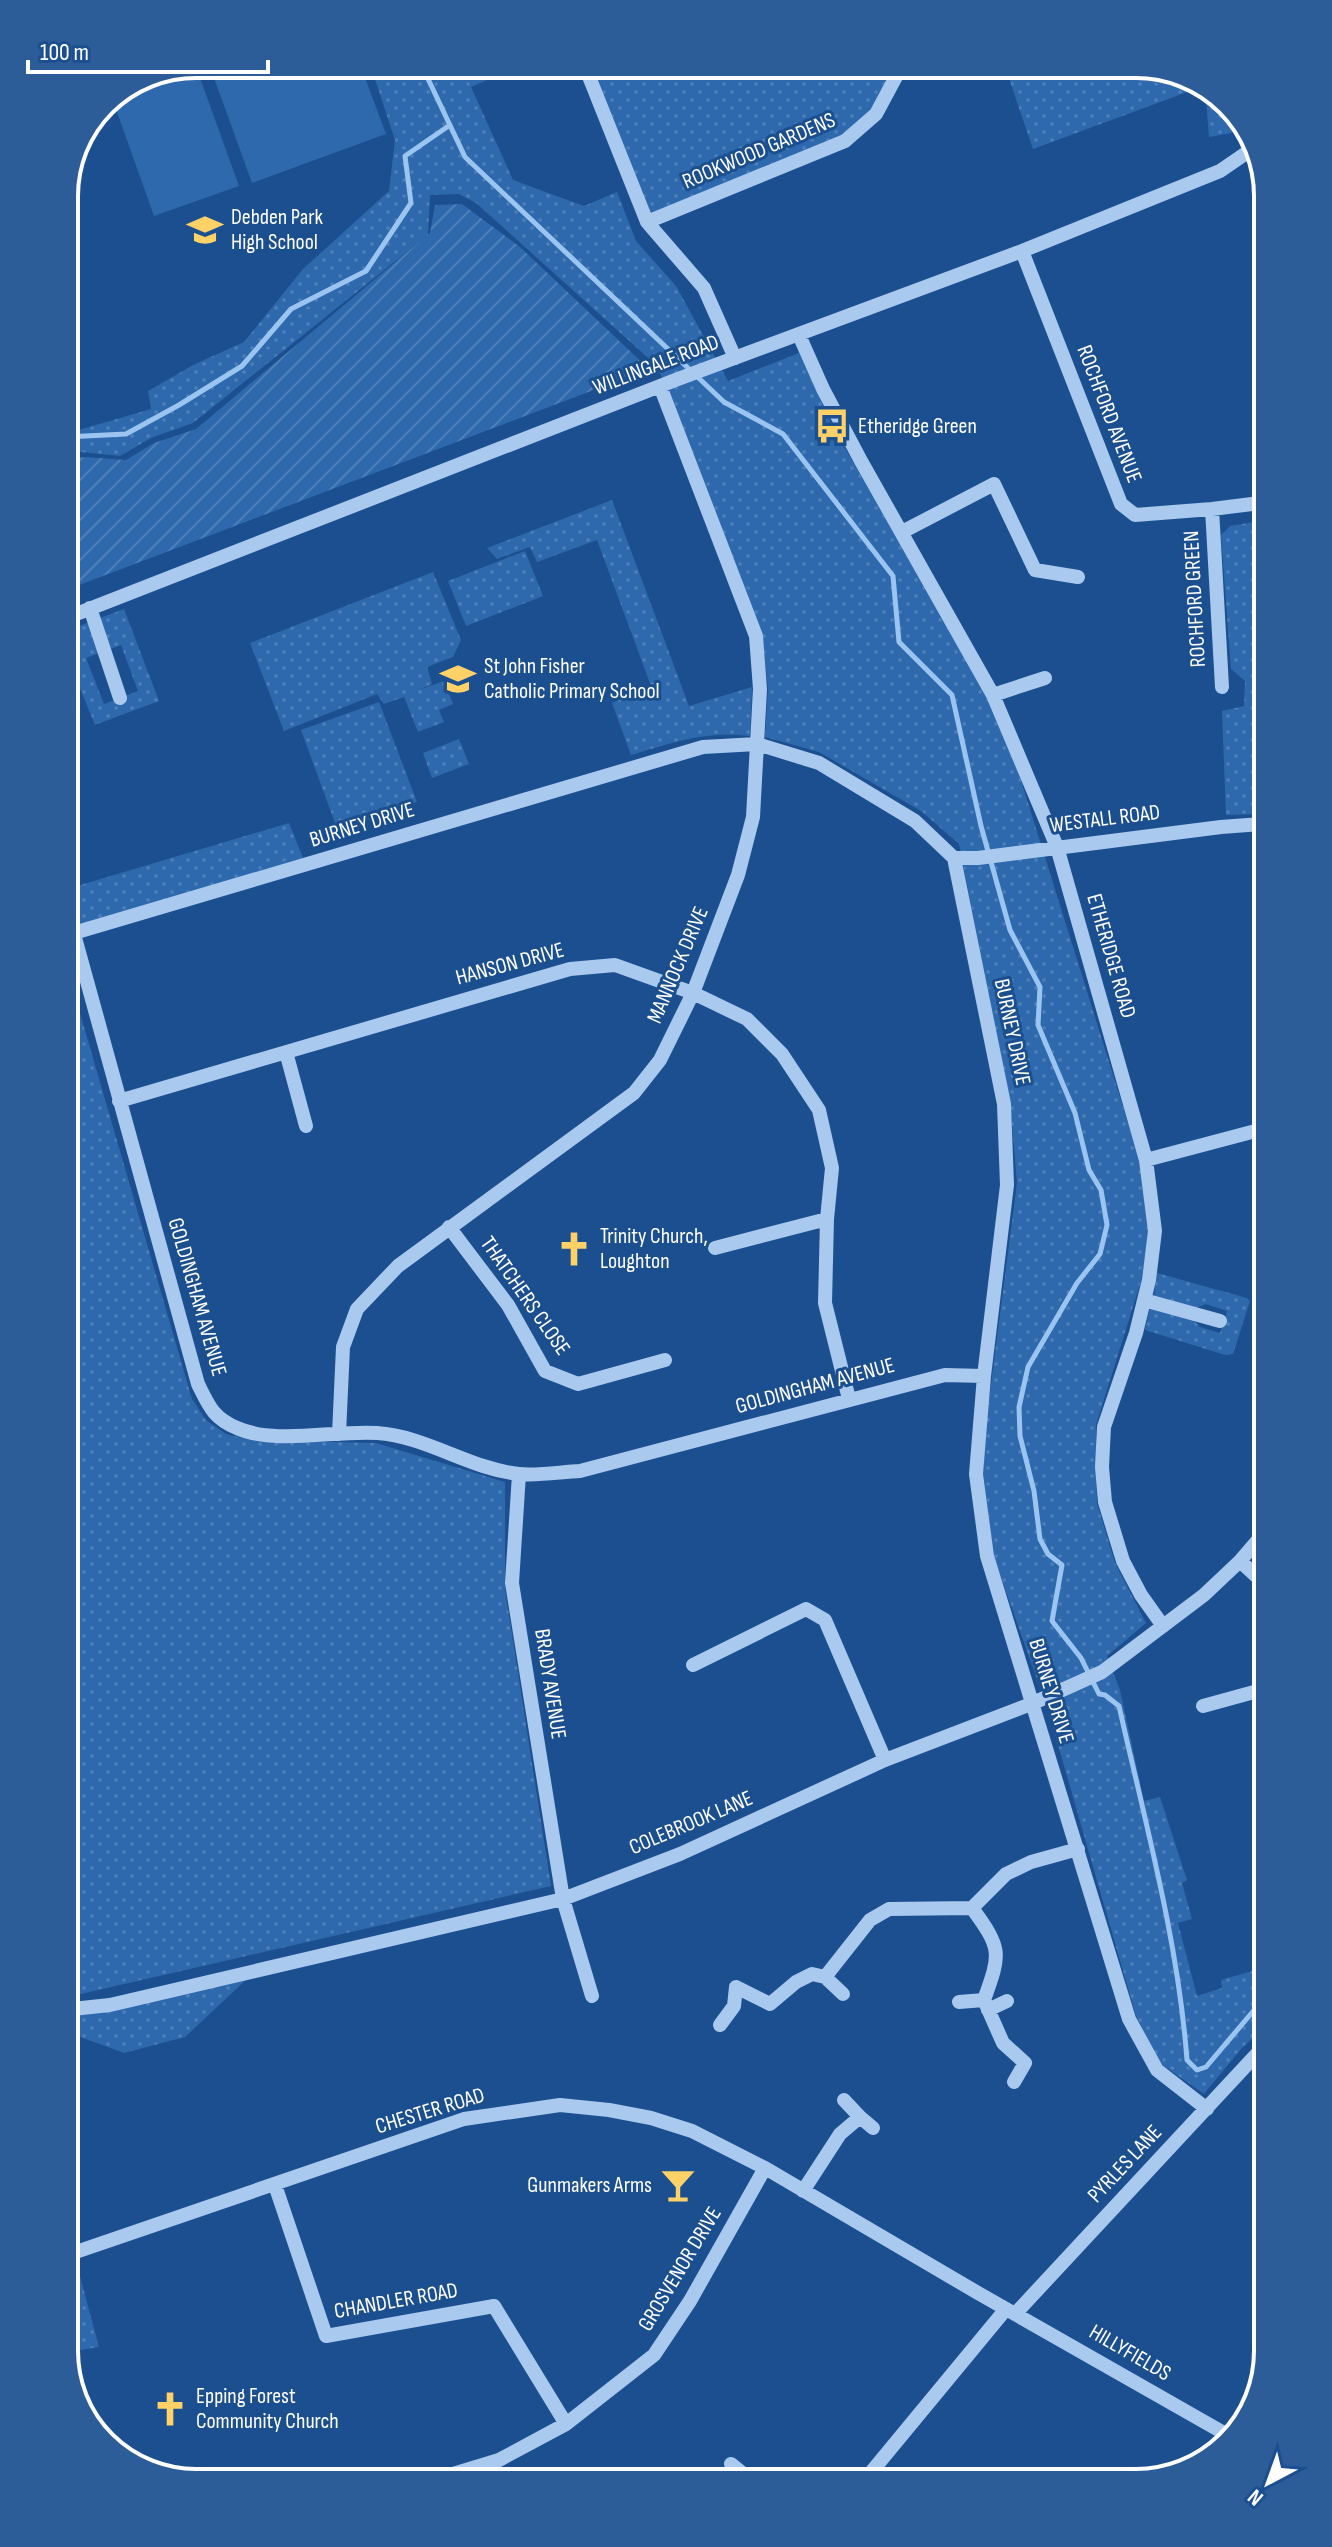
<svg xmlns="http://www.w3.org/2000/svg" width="1332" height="2547" viewBox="0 0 1332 2547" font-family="'Sofia Sans Condensed',sans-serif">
<defs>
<pattern id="grass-dots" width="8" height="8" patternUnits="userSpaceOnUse" patternTransform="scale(2)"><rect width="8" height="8" fill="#2e69ad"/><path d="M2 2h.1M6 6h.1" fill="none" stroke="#4d80b9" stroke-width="1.8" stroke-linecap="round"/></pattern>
<pattern id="garden-furrows" width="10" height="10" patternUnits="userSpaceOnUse" patternTransform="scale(2)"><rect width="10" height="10" fill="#2e69ad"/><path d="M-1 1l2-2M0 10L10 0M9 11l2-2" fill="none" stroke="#4d80b9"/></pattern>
</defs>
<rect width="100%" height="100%" fill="#1b4f8f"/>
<path fill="url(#grass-dots)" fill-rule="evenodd" d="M370 64H523L471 87 513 180 584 206 617 192 636 241 676 286 728 381 799 353 833 427 990 700 1009 742 1140 1161 1150 1229 1142 1278 1096 1425V1467L1097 1503 1115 1563 1146 1623 1107 1656 1120 1690 1144 1801 1160 1797 1187 1880 1182 1883 1192 1919 1178 1923 1197 1996 1222 1988 1221 1980 1266 1967 1267 2025 1241 2049 1204 2094 1161 2064 1136 2016 1048 1710 994 1558 983 1472 987 1415 1017 1183 1010 1101 959 844 921 811 819 752 765 737 768 688 762 633 672 398 656 365 476 203 459 194 430 195 428 235 193 423 151 438 120 456 81 452 65 454V434L151 409 148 391 193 365 244 342 303 269 389 191 395 140Z
M584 64H897L876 114 845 141 647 222Z
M1004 64H1145L1189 81 1190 91 1033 149Z
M1205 87 1216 91 1244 127 1232 133 1209 137Z
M612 500 689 706 752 687 750 736C702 731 677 742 631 755L612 703 651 686 597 540 537 562 530 547 497 559 487 548Z
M1260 521 1261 814 1226 815 1222 711 1244 706 1245 681 1231 669 1221 535 1230 526Z
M525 551 543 596 466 626 448 581Z
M433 572 461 640 453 657 427 667 432 684 418 690 444 681 453 704 439 710 444 722 418 732 404 697 384 704 377 694 284 731 250 643Z
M124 609 159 701 95 725 70 664 66 665V631ZM121 645 138 691 104 704 86 658Z
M379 702 417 802 338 831 301 730Z
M459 739 469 764 432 778 423 753Z
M289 823 303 858 67 929V889Z
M68 972 192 1399 206 1420 226 1434 250 1440 376 1443 505 1482V1589L551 1886 72 1996Z
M1157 1273 1247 1298 1250 1301 1233 1354 1225 1355 1145 1330 1151 1304 1190 1316 1200 1327 1220 1333 1227 1311 1206 1304 1193 1309 1154 1297Z
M248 1978 185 2037 124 2053 72 2034V2015Z
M77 2265 99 2347 75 2351 74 2364 73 2267Z"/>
<path fill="url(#garden-furrows)" d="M462 204 520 247 649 369 66 590 65 459 86 457 126 460 154 443 196 429 430 233 435 205Z"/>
<path fill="#2e69ad" d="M195 64 239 186 154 216 112 98Z
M209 64H360L386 134 252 183Z"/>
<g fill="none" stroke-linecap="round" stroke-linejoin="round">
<path stroke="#9cc4f0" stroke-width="5" d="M421 64 465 157 724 402 783 434 893 576 899 642 952 695 981 826 1010 930 1040 987 1038 1025 1075 1113 1089 1170 1101 1190 1107 1225 1100 1254 1077 1283 1028 1367 1019 1407 1020 1436 1034 1491 1040 1539 1048 1554 1062 1565 1052 1621 1081 1658 1099 1694 1105 1695 1119 1706C1145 1822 1178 1940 1187 2060L1197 2070 1206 2067 1255 2009 1266 2002
M65 437 126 434 179 405 242 366 291 309 366 271 411 203 405 156 450 125"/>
<path stroke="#a9c9ee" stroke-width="14" d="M584 64 647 222 704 288 735 358
M647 222 845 141 876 114 898 73 897 64
M1022 251 1121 504 1135 515 1212 509 1260 503
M799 335 823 389 861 461 993 695 1057 847 1146 1160 1155 1231 1149 1280 1136 1333 1104 1427 1102 1467 1105 1502 1123 1561 1141 1595 1163 1626
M1212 509 1222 687
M902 532 994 484 1035 570 1078 577
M90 608 120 698
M66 618 678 379 1022 251 1220 171 1258 145
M993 695 1045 678
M954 858H978L1221 827 1261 824
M74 934 198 1384C209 1406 213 1418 237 1428 275 1445 336 1430 377 1433 426 1436 470 1469 519 1474 538 1476 560 1472 580 1471L945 1375 984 1376
M67 935 703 747 757 744 819 763 915 821 954 858 1004 1104 1007 1185 984 1376 976 1474 987 1556 1129 2019 1157 2070 1207 2109
M286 1052 306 1126
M119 1101 570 969 615 965 693 993 747 1019 782 1054 819 1110 832 1168 827 1219 825 1303 849 1399
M1146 1160 1263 1129
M449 1227 508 1305 545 1371 578 1384 665 1360
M715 1248 827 1219
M1144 1300 1220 1321
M339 1434 343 1347 357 1309 398 1266 634 1093 660 1060 693 993 738 875 753 817 760 689 756 636 660 386
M519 1474 512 1583 563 1899 592 1996
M1240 1561 1265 1584
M693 1665 806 1609 825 1620 885 1760
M1203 1706 1265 1689
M972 1908C1002 1949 1001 1953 984 2000
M825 1977 870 1920 889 1909 972 1908 1006 1874 1031 1862 1078 1849
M984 2000 1003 2043 1025 2063 1014 2082
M959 2002 984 2000
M72 2009 110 2005 563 1899 680 1854 885 1760 1031 1704 1102 1672 1204 1595 1240 1561 1264 1533
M988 2010 1007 2001
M720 2025 734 2006 736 1987 770 2004 796 1982 812 1974 825 1977 843 1994
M844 2100 860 2117
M275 2185 326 2336 494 2306 566 2424
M803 2191 840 2134 860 2117 873 2128
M73 2253 464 2119 560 2105 609 2110 651 2118 692 2131 765 2168 978 2293 1231 2437
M1015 2314 1267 2043
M731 2464 747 2477
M868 2476 1006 2309
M406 2481 443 2477 499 2460 566 2424 654 2355 690 2301 765 2168"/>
</g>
<defs>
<g id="school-bare" transform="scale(2.76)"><path d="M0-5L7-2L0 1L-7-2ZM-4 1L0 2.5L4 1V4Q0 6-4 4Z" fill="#ffd166" stroke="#1b4f8f" stroke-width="2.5" paint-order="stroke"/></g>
<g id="bus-bare" transform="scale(2.76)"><path d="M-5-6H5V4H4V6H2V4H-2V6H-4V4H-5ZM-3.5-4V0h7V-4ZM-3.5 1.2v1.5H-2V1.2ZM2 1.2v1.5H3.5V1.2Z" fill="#ffd166" stroke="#1b4f8f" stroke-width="2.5" paint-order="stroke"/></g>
<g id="church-bare" transform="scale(2.76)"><path d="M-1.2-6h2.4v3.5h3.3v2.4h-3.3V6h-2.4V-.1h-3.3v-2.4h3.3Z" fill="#ffd166" stroke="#1b4f8f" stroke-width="2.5" paint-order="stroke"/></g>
<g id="bar-bare" transform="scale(2.76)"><path d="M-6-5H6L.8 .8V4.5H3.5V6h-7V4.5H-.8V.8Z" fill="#ffd166" stroke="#1b4f8f" stroke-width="2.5" paint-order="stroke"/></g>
</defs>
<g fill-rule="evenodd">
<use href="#school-bare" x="205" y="230"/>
<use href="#bus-bare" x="832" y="426"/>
<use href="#school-bare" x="458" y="679"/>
<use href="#church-bare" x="574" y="1249"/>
<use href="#bar-bare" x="678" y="2185"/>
<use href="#church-bare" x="170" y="2409"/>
</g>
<g text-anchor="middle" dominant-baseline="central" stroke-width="6" stroke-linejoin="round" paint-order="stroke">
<g font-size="22" fill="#fff" stroke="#1b4f8f">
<text transform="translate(759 151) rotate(-23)">ROOKWOOD GARDENS</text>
<text transform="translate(656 365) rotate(-21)">WILLINGALE ROAD</text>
<text transform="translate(1109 414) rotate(69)">ROCHFORD AVENUE</text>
<text transform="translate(1195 599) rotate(-93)">ROCHFORD GREEN</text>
<text transform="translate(1105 819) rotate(-7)">WESTALL ROAD</text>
<text transform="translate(362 825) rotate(-17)">BURNEY DRIVE</text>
<text transform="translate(1111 956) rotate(74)">ETHERIDGE ROAD</text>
<text transform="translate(510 964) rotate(-15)">HANSON DRIVE</text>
<text transform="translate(678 965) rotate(-67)">MANNOCK DRIVE</text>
<text transform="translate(1012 1032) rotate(78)">BURNEY DRIVE</text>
<text transform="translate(525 1296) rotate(55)">THATCHERS CLOSE</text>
<text transform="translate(197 1297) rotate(74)">GOLDINGHAM AVENUE</text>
<text transform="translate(815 1386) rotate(-15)">GOLDINGHAM AVENUE</text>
<text transform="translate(550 1684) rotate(81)">BRADY AVENUE</text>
<text transform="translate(1051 1691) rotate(73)">BURNEY DRIVE</text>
<text transform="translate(691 1823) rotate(-23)">COLEBROOK LANE</text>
<text transform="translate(430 2111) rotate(-17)">CHESTER ROAD</text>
<text transform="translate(1125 2164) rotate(-47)">PYRLES LANE</text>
<text transform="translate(680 2269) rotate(-59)">GROSVENOR DRIVE</text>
<text transform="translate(396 2301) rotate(-10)">CHANDLER ROAD</text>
<text transform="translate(1130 2353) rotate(30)">HILLYFIELDS</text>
</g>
<g font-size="22" fill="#fff" stroke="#1b4f8f" text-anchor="start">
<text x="231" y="217">Debden Park<tspan x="231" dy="25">High School</tspan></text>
<text x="858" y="426">Etheridge Green</text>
<text x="484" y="666">St John Fisher<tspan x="484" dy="25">Catholic Primary School</tspan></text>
<text x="600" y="1236">Trinity Church,<tspan x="600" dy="25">Loughton</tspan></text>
<text x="652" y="2185" text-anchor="end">Gunmakers Arms</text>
<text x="196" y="2396">Epping Forest<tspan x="196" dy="25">Community Church</tspan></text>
</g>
</g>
<path d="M0 0H1332V2547H0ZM196 78H1136A118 118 0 0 1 1254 196V2351A118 118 0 0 1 1136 2469H196A118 118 0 0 1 78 2351V196A118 118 0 0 1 196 78Z" fill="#2d5d98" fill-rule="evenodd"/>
<path fill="none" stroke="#fff" stroke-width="4" d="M196 78H1136A118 118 0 0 1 1254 196V2351A118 118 0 0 1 1136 2469H196A118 118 0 0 1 78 2351V196A118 118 0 0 1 196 78Z"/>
<g transform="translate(1268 2483) rotate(221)" stroke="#1b4f8f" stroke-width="6" paint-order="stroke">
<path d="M0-6L14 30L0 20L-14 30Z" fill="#ffffff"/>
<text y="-12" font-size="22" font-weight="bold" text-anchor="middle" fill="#ffffff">N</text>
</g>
<path d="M28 60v12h240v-12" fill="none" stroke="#ffffff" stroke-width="4"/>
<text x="40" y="60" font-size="24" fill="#ffffff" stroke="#1b4f8f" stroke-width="6" paint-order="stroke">100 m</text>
</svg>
